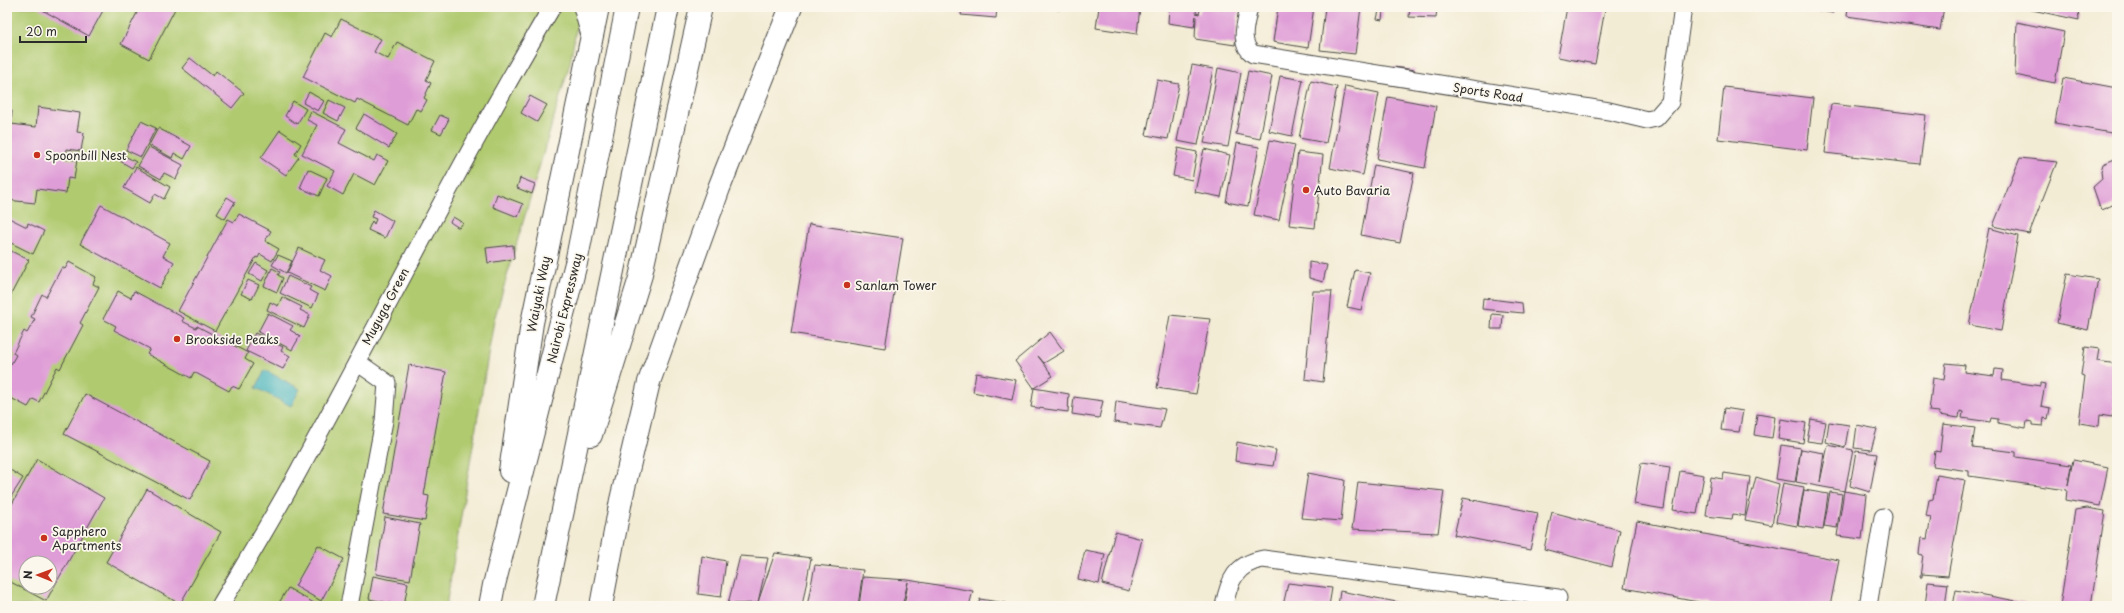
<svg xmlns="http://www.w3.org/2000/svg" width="2124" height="613" viewBox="0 0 2124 613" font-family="'Playpen Sans',sans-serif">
<rect width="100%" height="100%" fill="#fbf7ec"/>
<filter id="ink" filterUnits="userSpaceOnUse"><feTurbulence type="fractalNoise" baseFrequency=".025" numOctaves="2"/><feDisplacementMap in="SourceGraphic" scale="8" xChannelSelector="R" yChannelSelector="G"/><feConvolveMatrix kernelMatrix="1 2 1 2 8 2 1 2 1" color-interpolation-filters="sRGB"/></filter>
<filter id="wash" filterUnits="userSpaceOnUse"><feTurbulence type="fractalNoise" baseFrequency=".012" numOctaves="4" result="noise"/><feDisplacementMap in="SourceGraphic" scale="16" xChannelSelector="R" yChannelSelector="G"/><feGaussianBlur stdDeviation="0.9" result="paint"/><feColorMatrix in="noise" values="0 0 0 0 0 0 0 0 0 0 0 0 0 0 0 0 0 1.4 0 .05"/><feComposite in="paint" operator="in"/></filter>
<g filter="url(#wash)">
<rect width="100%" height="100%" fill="#f3ecd5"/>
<path fill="#b0ca70" stroke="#6e7a4e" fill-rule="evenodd" d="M7 7H580L570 63 494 320 446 606H7ZM26 563H50V587H26Z"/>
<path fill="#41b1ba" stroke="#366e72" d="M265 370 300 389 291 406 256 388Z"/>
<g id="blocks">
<path fill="#df9dd7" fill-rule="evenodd" d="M37 7H105L89 36Z
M140 7H176L149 59 121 44Z
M962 7H997L996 18 961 15Z
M1043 7H1060V10Z
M1099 7H1140L1137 34 1096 28Z
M1169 7H1197L1196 13 1199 14 1201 7H1239L1235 45 1195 39 1196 16 1194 27 1168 23Z
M1278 7H1314L1308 48 1273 42Z
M1325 7H1361L1355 54 1320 50Z
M1410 7H1437L1436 18 1409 17Z
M1567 7H1592L1605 9 1595 64 1558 57Z
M1797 7H1834L1833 13Z
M1848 7H1944L1940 30 1847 16Z
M2023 7H2078L2079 20 2023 8Z
M1379 11H1383L1382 20 1377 19Z
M341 19 381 39 374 52 388 59 397 42 435 61 426 80 431 83 424 98 427 100 421 111 416 109 408 125 357 99 355 103 303 77 325 33 332 37Z
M2017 22 2064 32 2055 83 2015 75Z
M190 58 213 76 216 71 244 93 232 108 182 68Z
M1192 65 1213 69 1198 145 1177 141Z
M1394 67 1415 70 1413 75 1392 72Z
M1218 68 1241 73 1228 147 1204 143Z
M1248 71 1272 76 1260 139 1236 134Z
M1280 76 1303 80 1292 136 1269 131Z
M2063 78 2117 88V134L2055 123Z
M1157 80 1179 84 1168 139 1146 135Z
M1311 81 1337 87 1326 143 1299 138Z
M1345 86 1379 93 1363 175 1330 168Z
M1724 87 1813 98 1807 150 1718 139Z
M309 92 324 101 318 111 303 103Z
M530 96 547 105 537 122 521 113Z
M1388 97 1436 106 1425 168 1377 159Z
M329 100 345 108 338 121 323 113Z
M293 101 306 109 297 124 285 116Z
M1831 104 1926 115 1920 164 1825 153Z
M38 107 80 113 77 132 84 133 81 151 67 149 66 159 77 160 74 179 68 178 66 193 37 189 35 203 7 200V110L12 111 11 124 36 127Z
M311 111 346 129 339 143 374 161 377 155 388 161 375 185 354 174 343 195 327 186 335 171 302 154 317 125 307 120Z
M364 114 397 134 389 148 356 128Z
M440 115 449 119 441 134 432 130Z
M141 121 156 128 141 157 126 150Z
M158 128 191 146 184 159 174 153 172 158 149 145Z
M280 130 301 144 295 154 299 157 286 175 261 158Z
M1270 140 1295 145 1279 220 1254 215Z
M1237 143 1259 147 1248 206 1226 202Z
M149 147 183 165 176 179 164 173 161 179 138 166Z
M1178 148 1197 152 1192 180 1173 176Z
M1204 149 1230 155 1221 197 1195 192Z
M1298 152 1323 155 1315 228 1289 225Z
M123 155 136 162 132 168 120 161Z
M2020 158 2057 162 2029 234 1993 226Z
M2117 158V203L2101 210 2093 187 2102 179 2101 171 2103 164Z
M1374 165 1414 173 1400 243 1361 235Z
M136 167 170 187 164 199 155 194 150 203 124 188Z
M308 169 327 178 319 196 300 188Z
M520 178 535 184 532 194 517 188Z
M497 194 523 204 518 217 493 207Z
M227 197 235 202 225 219 217 214Z
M101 205 170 243 163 256 174 262 160 288 80 244Z
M374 210 393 221 385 238 368 230 372 221 374 224 376 219 371 217Z
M239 214 271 231 265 241 279 249 272 261 260 254 258 258 256 257 215 331 178 311 228 219 234 222Z
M7 217 27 227 28 223 44 231 33 254 7 241Z
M453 217 463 223 459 228 450 222Z
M809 224 903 238 885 348 791 333Z
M1989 228 2018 236 2001 331 1969 325Z
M513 245 514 259 488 263 486 248Z
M299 248 325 260 320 270 332 276 325 291 287 273Z
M7 249 29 260 7 302Z
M278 255 292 261 286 273 272 265Z
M69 262 96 277 93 284 99 287 80 323 83 325 60 369 57 367 39 402 33 399 28 407 7 396V364L8 362 11 364 16 355 13 353 24 331 27 333 35 319 31 317 42 294 46 297 62 267 65 269Z
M1309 262 1327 265 1323 282 1309 278Z
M256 263 268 270 262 281 249 274Z
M272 268 280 272 278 275 283 278 277 292 264 286Z
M1355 270 1370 273 1361 310 1347 307Z
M2067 274 2098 279 2088 330 2057 323Z
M288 276 311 287 309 290 318 295 312 308 280 293Z
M248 280 259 285 252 299 241 294Z
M118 291 131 298 134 291 184 318 182 321 196 328 197 326 248 353 245 359 253 364 239 389 232 386 229 391 194 372 191 378 147 354 150 349 114 330 116 326 103 319Z
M1313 291H1332L1323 382 1305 379Z
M282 297 302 307 300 310 310 315 304 328 267 310 270 302 278 306Z
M1483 298 1522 303 1523 313 1482 309Z
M268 313 293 326 290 330 300 336 292 350 258 332Z
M1492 314 1503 315 1502 329H1491Z
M1170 315 1210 319 1196 394 1157 388Z
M1050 332 1064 351 1044 363 1038 356 1053 376 1034 388 1015 361Z
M255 333 283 347 281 351 290 356 283 369 246 351Z
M2085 347 2099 349 2097 361 2117 364V382L2112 417 2100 415 2099 426 2079 423 2085 376 2081 375Z
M1946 363 1965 365 1964 372 1994 376 1995 369 2003 370 2002 380 2040 386V383L2045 384 2041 406 2050 408 2048 419 2044 418 2043 426 2032 425V422L2027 421 2026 428 1998 423V419L1991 418 1990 422 1962 418 1963 412 1960 411 1959 418 1939 415V412L1929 411 1933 378 1944 380Z
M409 365 446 372 424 495 429 496 425 521 383 514Z
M976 373 1016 380 1012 400 973 392Z
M1034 388 1069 394 1068 412 1031 407Z
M85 394 210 461 190 500 64 434Z
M1074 397 1103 401 1099 418 1072 414Z
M1116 401 1165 409 1160 428 1114 422Z
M1724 408 1743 411 1739 432 1721 430Z
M1757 414 1775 417 1772 438 1754 435Z
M1781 419 1806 423 1803 443 1778 439Z
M1811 419 1826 422 1822 443 1807 441Z
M1829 422 1849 425 1845 447 1826 442Z
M1943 424 1975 428 1972 447 2016 452V457L2071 465 2068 485 2073 460 2108 467 2100 506 2066 500 2067 490 1969 476V471L1933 466 1935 451 1940 452Z
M1857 425 1877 429 1871 450 1854 448Z
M1237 442 1276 450 1273 466 1235 461Z
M1781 445 1801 448 1795 482 1776 479Z
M1828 445 1853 450 1845 491 1796 482 1801 449 1824 453 1820 482Z
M1856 451 1877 454 1870 492 1850 486Z
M37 459 104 498 46 601 7 580V513ZM26 563H50V587H26Z
M1641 463 1670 467 1664 509 1634 504Z
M7 468 23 478 7 503Z
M1680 471 1704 475 1697 514 1673 510Z
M1308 473 1345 480 1341 521 1301 518Z
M1724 473 1750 477 1745 516 1733 514 1732 519 1706 516 1711 477 1723 479Z
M1937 475 1965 480 1948 576 1922 574V577H1920L1923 555 1919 554 1921 538 1927 539 1931 517 1926 516 1929 500 1933 499Z
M1756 477 1779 484 1772 525 1745 520Z
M1358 482 1444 491 1438 533 1352 529Z
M1783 483 1804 487 1797 526 1776 522Z
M147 489 221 532 180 604 106 562Z
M1804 490 1828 494 1823 530 1798 526Z
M1844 491 1867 495 1862 539 1837 536Z
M1830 492 1842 494 1837 528 1824 526Z
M1463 498 1538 513 1530 550 1454 535Z
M2087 508 2105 511 2091 606H2060L2075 510Z
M1552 512 1620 530 1612 567 1544 549Z
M385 517 420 524 410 580 376 574Z
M1637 521 1839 560 1830 606H1719L1624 588Z
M1115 532 1142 539 1129 591 1102 584Z
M318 545 344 559 321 601 295 586Z
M1085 550 1105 554 1099 584 1078 579Z
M775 553 811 558 802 606H766L758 603 728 604 740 556 768 558 758 602Z
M702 556 726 561 721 597 698 594Z
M815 565 863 570 858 606H807Z
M373 576 408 583 404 606 369 599Z
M863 577 908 580 973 591 969 606H904L908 582 902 606H859Z
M1928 582 1948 584 1945 606H1925Z
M1288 583 1332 588 1329 606H1283Z
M288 588 319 606H277Z
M1956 590 2022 602 2034 606H1953Z
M1340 591 1412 605 1411 606H1338Z
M980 599 1017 605V606H978Z
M1047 604 1059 605V606H1047Z"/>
</g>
</g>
<g filter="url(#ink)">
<use href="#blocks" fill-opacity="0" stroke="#494844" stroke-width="1"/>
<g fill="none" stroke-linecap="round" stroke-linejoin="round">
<g stroke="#494844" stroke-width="19">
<path id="street" d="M582 7 591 39
M1249 7C1246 23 1238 43 1253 54L1609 111 1647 120 1656 118 1670 102 1683 7
M220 606C246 562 273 518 298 472 383 317 461 159 552 7
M349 606 384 421 387 383 357 362
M1224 606C1229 580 1236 564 1263 559L1558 598
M1868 606 1883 517"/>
</g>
<g stroke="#494844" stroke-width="24">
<path id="highway" d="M591 435 640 278 701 7
M510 471 532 323 598 7
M490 606 494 585 576 263 627 7
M543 606 668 7
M601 606 621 500 649 382 719 188 791 7"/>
</g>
<use href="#street" stroke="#fff" stroke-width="17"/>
<use href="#highway" stroke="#fff" stroke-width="22"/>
</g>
</g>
<g fill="#c8321e" stroke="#fbf7ec" stroke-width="1.5">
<circle cx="37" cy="155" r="4"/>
<circle cx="1306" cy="190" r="4"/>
<circle cx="847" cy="285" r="4"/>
<circle cx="177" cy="339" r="4"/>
<circle cx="44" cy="538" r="4"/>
</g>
<g text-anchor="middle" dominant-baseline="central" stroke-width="3.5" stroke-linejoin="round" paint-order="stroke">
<g font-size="12" fill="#2b2b2b" stroke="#fbf7ec">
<text transform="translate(1488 92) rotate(9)">Sports Road</text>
<text transform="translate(538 294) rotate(-79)">Waiyaki Way</text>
<text transform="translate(385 306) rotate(-62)">Muguga Green</text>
<text transform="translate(564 308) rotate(-76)">Nairobi Expressway</text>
</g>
<g font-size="12" fill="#2b2b2b" stroke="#fbf7ec" text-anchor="start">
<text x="45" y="155">Spoonbill Nest</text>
<text x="1314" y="190">Auto Bavaria</text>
<text x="855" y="285">Sanlam Tower</text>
<text x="185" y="339">Brookside Peaks</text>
<text x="52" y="531">Sapphero<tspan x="52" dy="14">Apartments</tspan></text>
</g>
</g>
<rect width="2124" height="613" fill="none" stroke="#fbf7ec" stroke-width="24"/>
<g transform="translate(38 575) rotate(271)"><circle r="19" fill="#fbf7ec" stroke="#a8a59f"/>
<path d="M0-3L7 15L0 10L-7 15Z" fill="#c8321e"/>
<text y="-6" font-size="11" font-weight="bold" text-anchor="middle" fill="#2b2b2b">N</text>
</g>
<path d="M20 36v6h66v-6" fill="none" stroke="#2b2b2b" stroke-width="2"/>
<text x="26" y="36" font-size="12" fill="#2b2b2b" stroke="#fbf7ec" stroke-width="3" paint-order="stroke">20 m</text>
</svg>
